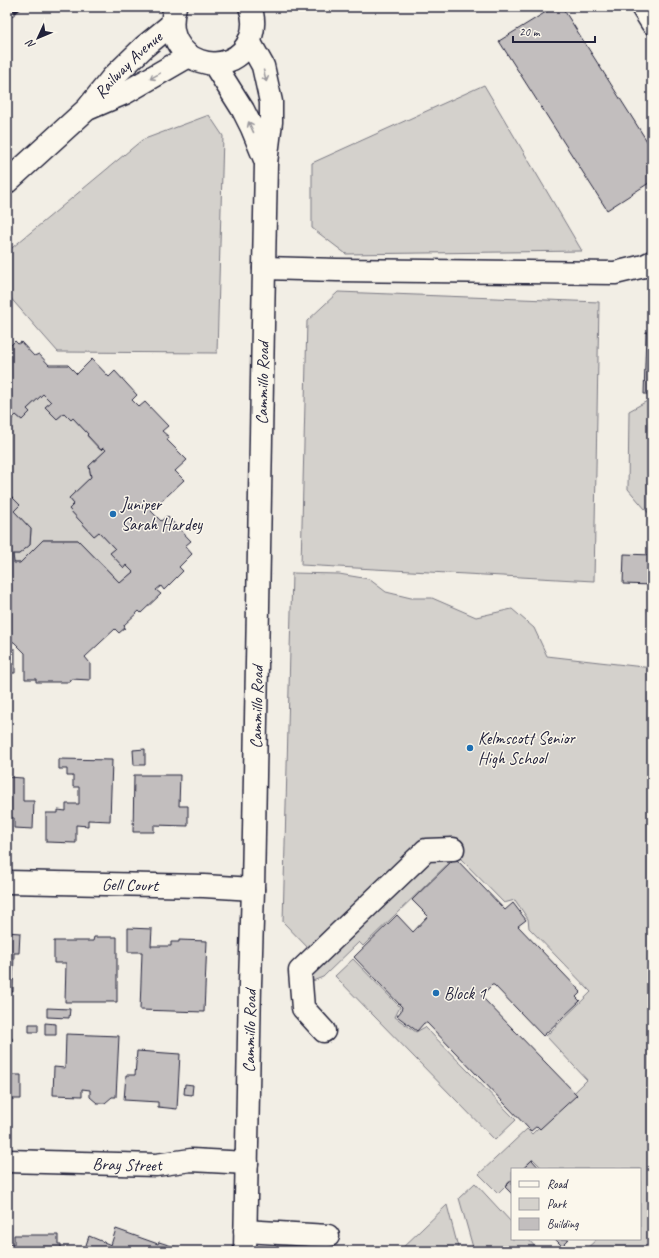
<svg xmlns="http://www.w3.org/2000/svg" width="659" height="1258" viewBox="0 0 659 1258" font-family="Caveat,sans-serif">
<rect width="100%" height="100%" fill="#f2eee5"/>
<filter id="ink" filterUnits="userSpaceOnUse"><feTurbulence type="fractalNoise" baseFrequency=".025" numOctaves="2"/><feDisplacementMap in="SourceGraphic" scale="8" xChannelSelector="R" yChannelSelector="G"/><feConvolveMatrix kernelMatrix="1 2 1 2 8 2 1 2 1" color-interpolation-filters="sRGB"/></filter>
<g filter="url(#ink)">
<path fill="#d4d1cc" stroke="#7b7a84" d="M484 85 582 251 346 254 312 228V163Z
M209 115 223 136 217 353 58 352 7 294V252L142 140Z
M338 292 599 302 594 581 301 565 307 321Z
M43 394 51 402 45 407 57 419 64 413 71 420 73 418 88 434 87 436 100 450 103 448 106 450 89 466 91 477 69 498 74 504 69 509 94 536 99 532 115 549 111 553 123 567 126 565 133 572 120 583 78 540H43L20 563H14L13 554H19L30 545 31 529 14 511 7 492V424L16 415 22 420 30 412 27 409Z
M649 400H652V516H651L628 489 629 411Z
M292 573 339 574 369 579 386 592 411 598H432L476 617 512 609 534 628 547 656 652 668V1251H584L597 1239H640V1169H543L533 1159 522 1169H512V1179L498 1193 479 1174 527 1129 532 1134 587 1080 546 1036 591 992 529 928 528 919 515 900 504 903 457 855 363 946 359 942 323 977 310 982V974L431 856 457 855 458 839 424 841 310 950 283 922Z
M353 959 400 1007 395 1017 416 1032 425 1027 516 1120 495 1140 335 976Z
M475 1183 512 1223V1239H528L539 1251H474L459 1198Z
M447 1205 459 1251H399Z"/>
<path fill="#c2bebe" stroke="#22223b" d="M554 7H562L652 149V181L607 210 499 41Z
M646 332H652V394H644Z
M15 341 18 344 21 342 34 356 39 354 49 365H68L77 374 92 359 109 377 115 371 137 395 132 400 139 407 145 402 168 426 162 431 169 437 167 440 187 460 175 471 184 480 151 511 161 521 167 516 191 541 185 546 192 554 179 567 183 571 164 590 161 586 156 590 161 594 141 613 139 611 124 625 125 628 119 633 115 629 85 657 90 663V680L71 679 70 682H36V679H25V653L14 642 7 641V492L20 505 14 511 31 529 30 545 19 554H13L14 563H20L43 540H78L120 583 133 572 126 565 124 568 110 553 115 549 99 532 94 536 69 509 74 504 69 498 91 477 89 466 106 450 103 448 101 450 87 435 88 434 73 418 71 420 64 413 57 419 45 407 51 402 43 394 27 409 30 412 22 420 16 415 7 424V349Z
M624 554 652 555V585L623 584Z
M7 649H15V673H7Z
M145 749V765H134L133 750Z
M59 759 112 760 110 821 88 820V826L76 825V843L46 842V813H58V810L66 811V804H79V787H73V776H67V769H59Z
M134 775H180L179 806H188V826L154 825V832H133Z
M7 777 23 778V801H34L33 829 14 828V818H7Z
M455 858 505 910 513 903 526 920 518 926 581 992 576 997 580 1001 543 1036 494 985H492L482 995V997L577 1095 540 1129 537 1126 531 1131 427 1023H424L417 1031 397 1016 401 1011 402 1007 354 957 397 915 413 932 428 916 412 900Z
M128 928 152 929 151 946H171V942H179V940L207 941 204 1012 140 1010 142 952H128Z
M7 932 20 933 19 953H14L13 992 7 991Z
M94 937H117V1002H65L66 963H54V941H93Z
M47 1008 70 1009 69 1018 47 1017Z
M45 1023 56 1024V1035H45Z
M29 1024H38V1032H29Z
M66 1034 119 1036 116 1097H112L105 1103H97L90 1097V1090L82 1089V1096L53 1095 54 1067 65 1068Z
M7 1038H12V1075H21V1099H7Z
M137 1051 180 1054 177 1109 158 1107V1102L124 1100 126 1075H135Z
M185 1084 193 1085 192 1095 184 1094Z
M532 1160 540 1169H523Z
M512 1180V1194L505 1187Z
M116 1229 158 1244 159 1242 178 1248 177 1251H84L89 1236 111 1245Z
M14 1235H58V1244H61V1251H10V1244H14Z
M555 1239H569L562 1246Z"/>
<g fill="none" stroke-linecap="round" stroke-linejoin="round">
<g stroke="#22223b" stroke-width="25">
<g id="minor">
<path d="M642 7 652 23"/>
<path d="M264 268 337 270 615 273 644 266 652 262"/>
<path id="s1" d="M7 882 204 886 253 889"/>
<path d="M324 1031 303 1008 300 971 426 850 453 849"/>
<path id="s2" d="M7 1161 156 1165 191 1160 247 1163"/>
<path d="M245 1231 328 1236"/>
</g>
</g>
<g stroke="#22223b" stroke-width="25">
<g id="major">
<path d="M175 7C158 63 233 85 251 37 254 27 254 17 250 7"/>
<path d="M214 64 243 110 252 128 266 162"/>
<path d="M90 108 125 93 189 56"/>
<path id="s3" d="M7 182 87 109 112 78 144 47 172 24"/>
<path id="s4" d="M245 1251 250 984 253 889 264 268 266 163 271 122V102L263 66 249 41"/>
</g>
</g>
<use href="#minor" stroke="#fbf7ec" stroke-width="22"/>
<use href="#major" stroke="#fbf7ec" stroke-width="22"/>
<g stroke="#22223b" stroke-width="4.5">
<path id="rail" d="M7 18 20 7"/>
</g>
<use href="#rail" stroke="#fbf7ec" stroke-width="3" stroke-dasharray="9" stroke-linecap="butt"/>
</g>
<defs><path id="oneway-shaft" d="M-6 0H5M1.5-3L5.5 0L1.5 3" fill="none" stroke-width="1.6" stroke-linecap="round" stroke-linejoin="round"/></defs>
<g stroke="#99979c">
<use href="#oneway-shaft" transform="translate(155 76) rotate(151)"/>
<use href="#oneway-shaft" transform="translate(265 76) rotate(76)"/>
<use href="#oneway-shaft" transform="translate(251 127) rotate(-115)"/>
</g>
</g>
<g fill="#1f6fb2" stroke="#fbf7ec" stroke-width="1.5">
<circle cx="113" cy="514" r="4"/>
<circle cx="470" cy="748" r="4"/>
<circle cx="436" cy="993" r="4"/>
</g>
<g text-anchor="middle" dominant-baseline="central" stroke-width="3" stroke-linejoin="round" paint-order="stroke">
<g font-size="17" fill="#22223b" stroke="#fbf7ec">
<text stroke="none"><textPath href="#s3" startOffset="169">Railway Avenue</textPath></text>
<text stroke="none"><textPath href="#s4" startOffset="868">Cammillo Road</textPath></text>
<text stroke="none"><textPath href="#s4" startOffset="544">Cammillo Road</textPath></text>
<text stroke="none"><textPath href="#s1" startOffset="123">Gell Court</textPath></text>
<text stroke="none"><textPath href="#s4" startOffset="220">Cammillo Road</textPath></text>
<text stroke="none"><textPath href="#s2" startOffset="120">Bray Street</textPath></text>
</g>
<g font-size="17" fill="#22223b" stroke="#fbf7ec" text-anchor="start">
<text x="121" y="504">Juniper<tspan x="121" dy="20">Sarah Hardey</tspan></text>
<text x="478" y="738">Kelmscott Senior<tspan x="478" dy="20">High School</tspan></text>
<text x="444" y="993">Block 1</text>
</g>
</g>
<rect width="659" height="1258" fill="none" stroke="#fbf7ec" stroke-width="24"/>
<rect x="12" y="12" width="635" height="1234" fill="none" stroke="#22223b" stroke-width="1.5" filter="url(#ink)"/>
<rect x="511" y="1168" width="130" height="72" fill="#fbf7ec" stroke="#a4a2a5"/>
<rect x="519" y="1181" width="20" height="6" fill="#fbf7ec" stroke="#a4a2a5"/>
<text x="547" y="1188" font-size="12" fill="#22223b">Road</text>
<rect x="519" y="1198" width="20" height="12" fill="#d4d1cc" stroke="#a4a2a5"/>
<text x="547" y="1208" font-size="12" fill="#22223b">Park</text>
<rect x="519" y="1218" width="20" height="12" fill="#c2bebe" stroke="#a4a2a5"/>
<text x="547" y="1228" font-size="12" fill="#22223b">Building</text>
<g transform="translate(38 38) rotate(226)" stroke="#fbf7ec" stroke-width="3" paint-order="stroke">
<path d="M0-3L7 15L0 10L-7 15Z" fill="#22223b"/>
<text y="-6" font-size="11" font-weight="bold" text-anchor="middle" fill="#22223b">N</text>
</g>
<path d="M513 36v6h82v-6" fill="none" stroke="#22223b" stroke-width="2"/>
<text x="519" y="36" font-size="12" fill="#22223b" stroke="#fbf7ec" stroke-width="3" paint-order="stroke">20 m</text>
</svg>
